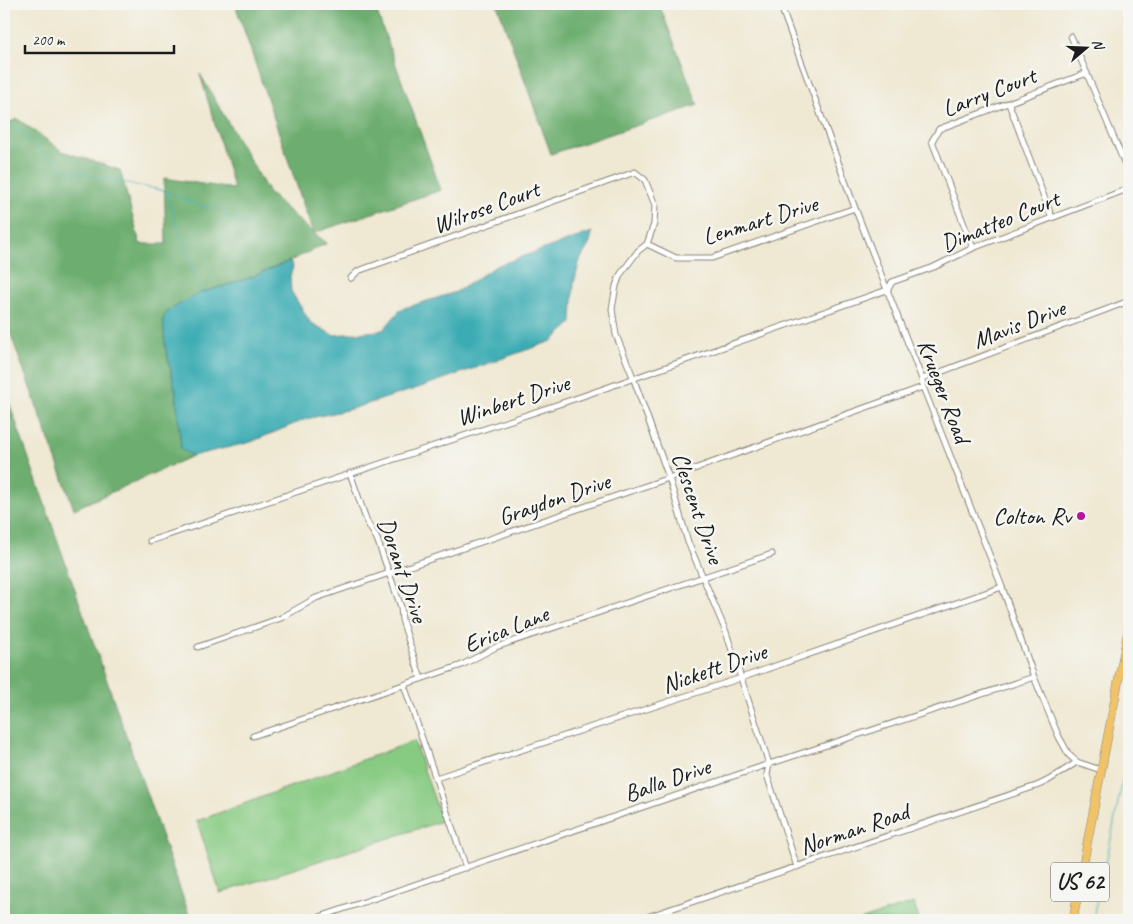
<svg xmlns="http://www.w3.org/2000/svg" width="1133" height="924" viewBox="0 0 1133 924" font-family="Caveat,sans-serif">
<rect width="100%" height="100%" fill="#f6f6f2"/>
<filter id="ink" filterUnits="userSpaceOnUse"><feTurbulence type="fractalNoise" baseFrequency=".02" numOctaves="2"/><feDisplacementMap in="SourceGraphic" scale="10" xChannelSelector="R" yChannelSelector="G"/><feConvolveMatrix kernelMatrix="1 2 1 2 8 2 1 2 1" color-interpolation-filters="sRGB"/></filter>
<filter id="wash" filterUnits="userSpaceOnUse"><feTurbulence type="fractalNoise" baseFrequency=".0096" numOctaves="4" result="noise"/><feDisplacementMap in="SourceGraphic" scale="20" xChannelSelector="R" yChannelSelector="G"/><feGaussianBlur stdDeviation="1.12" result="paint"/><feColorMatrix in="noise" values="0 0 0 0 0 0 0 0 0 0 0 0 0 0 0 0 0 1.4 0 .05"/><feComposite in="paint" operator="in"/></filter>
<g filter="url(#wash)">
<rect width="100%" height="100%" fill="#efe8d2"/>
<path fill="#87ca82" stroke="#52734f" d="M414 741 442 821 220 893 197 821Z
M914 903 919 920H859Z"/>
<path fill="#6dae70" stroke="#446546" d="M235 4H374L441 190 314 233 327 243 290 261 246 279 200 293 165 346 176 392 181 448 192 456 74 509 4 316V124L18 119 62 151 120 170 140 244H166L164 178 234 189 200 74 269 193 313 233Z
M497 4H659L698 105 551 154Z
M4 388 191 920H4Z"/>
<path fill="#3aacb3" stroke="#2b6468" d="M592 232 590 243 580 260 574 283 572 323 552 341 418 388 351 409 306 419 251 442 192 456 181 449 176 392 165 346 163 318 169 310 200 293 246 279 290 261 293 267 290 276 291 291 310 322 333 335 379 331 384 329 401 309 456 292 496 266Z"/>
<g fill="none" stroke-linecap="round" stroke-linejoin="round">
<path stroke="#3aacb3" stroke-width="1" d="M4 126 9 125 32 142 61 169 165 191 198 205 223 209 229 220 250 224
M166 192 200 293
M1092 920 1103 879 1124 772 1125 744 1129 717"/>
</g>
</g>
<g filter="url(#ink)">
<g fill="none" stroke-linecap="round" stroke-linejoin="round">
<g stroke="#868277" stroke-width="7">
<path id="minor" d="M780 4 855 208 922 379 923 387 1002 587 1034 677 1058 735 1069 755 1077 762 1101 770
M1071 36 1129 174
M1009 104 1052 218
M647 244 676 258H712L855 208
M973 248 932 141 939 129 1087 73
M351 278 358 271 635 172 645 180 655 205 654 224 647 244 638 251 620 275 616 286 612 309 616 335 633 377 669 478 688 542 726 632 769 764 767 775 797 867
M887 291 892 282 934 267 973 248 1125 190 1129 185
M922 379 1129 301
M350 473 367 522 377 539 401 607 402 620 421 679
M150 541 580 397 887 290
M198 647 281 618 316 598 669 478 923 387
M404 685 466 868
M253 736 462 665 496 647 772 554
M436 778 741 678 1002 587
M311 920 769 764 1034 677
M638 920 1039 785 1049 780 1077 762"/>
</g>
<g stroke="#868277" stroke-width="9">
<path id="primary" d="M1073 920 1087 844 1129 626"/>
</g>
<use href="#minor" stroke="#fff" stroke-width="5"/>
<use href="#primary" stroke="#f1c369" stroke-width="8"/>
</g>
</g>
<circle fill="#b5179e" stroke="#f6f6f2" stroke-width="2" cx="1081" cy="516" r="5"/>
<g text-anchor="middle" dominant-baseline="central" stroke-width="5" stroke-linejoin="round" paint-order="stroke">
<rect fill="#f6f6f2" stroke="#5d5d5c" stroke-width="1" x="1051" y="862.5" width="58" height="39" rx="4"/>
<g font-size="22" font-weight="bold" fill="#1c1c1c">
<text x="1080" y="882">US 62</text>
</g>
<g font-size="24" fill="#1c1c1c" stroke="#f6f6f2">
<text transform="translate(989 92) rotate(-21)">Larry Court</text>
<text transform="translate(486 207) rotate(-20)">Wilrose Court</text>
<text transform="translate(760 220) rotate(-17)">Lenmart Drive</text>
<text transform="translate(1000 221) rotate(-22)">Dimatteo Court</text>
<text transform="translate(1019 324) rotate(-21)">Mavis Drive</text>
<text transform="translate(944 391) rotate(69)">Krueger Road</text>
<text transform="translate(513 400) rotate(-18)">Winbert Drive</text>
<text transform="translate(554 499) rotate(-19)">Graydon Drive</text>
<text transform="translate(698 508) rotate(71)">Clescent Drive</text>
<text transform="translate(403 570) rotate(71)">Dorant Drive</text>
<text transform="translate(506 629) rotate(-22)">Erica Lane</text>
<text transform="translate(714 668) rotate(-19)">Nickett Drive</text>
<text transform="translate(667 780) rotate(-19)">Balla Drive</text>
<text transform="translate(854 829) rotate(-19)">Norman Road</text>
</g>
<g font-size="24" fill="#1c1c1c" stroke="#f6f6f2" text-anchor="end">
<text x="1071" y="516">Colton Rv</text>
</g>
</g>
<rect width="1133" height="924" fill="none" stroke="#f6f6f2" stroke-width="20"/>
<g transform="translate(1086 48) rotate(71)" stroke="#f6f6f2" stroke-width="4" paint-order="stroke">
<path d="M0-4L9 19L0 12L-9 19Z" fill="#1c1c1c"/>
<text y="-8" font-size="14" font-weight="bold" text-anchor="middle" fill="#1c1c1c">N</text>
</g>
<path d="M25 45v8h149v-8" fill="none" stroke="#1c1c1c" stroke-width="2.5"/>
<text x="32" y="45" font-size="15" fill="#1c1c1c" stroke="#f6f6f2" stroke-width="4" paint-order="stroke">200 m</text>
</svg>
